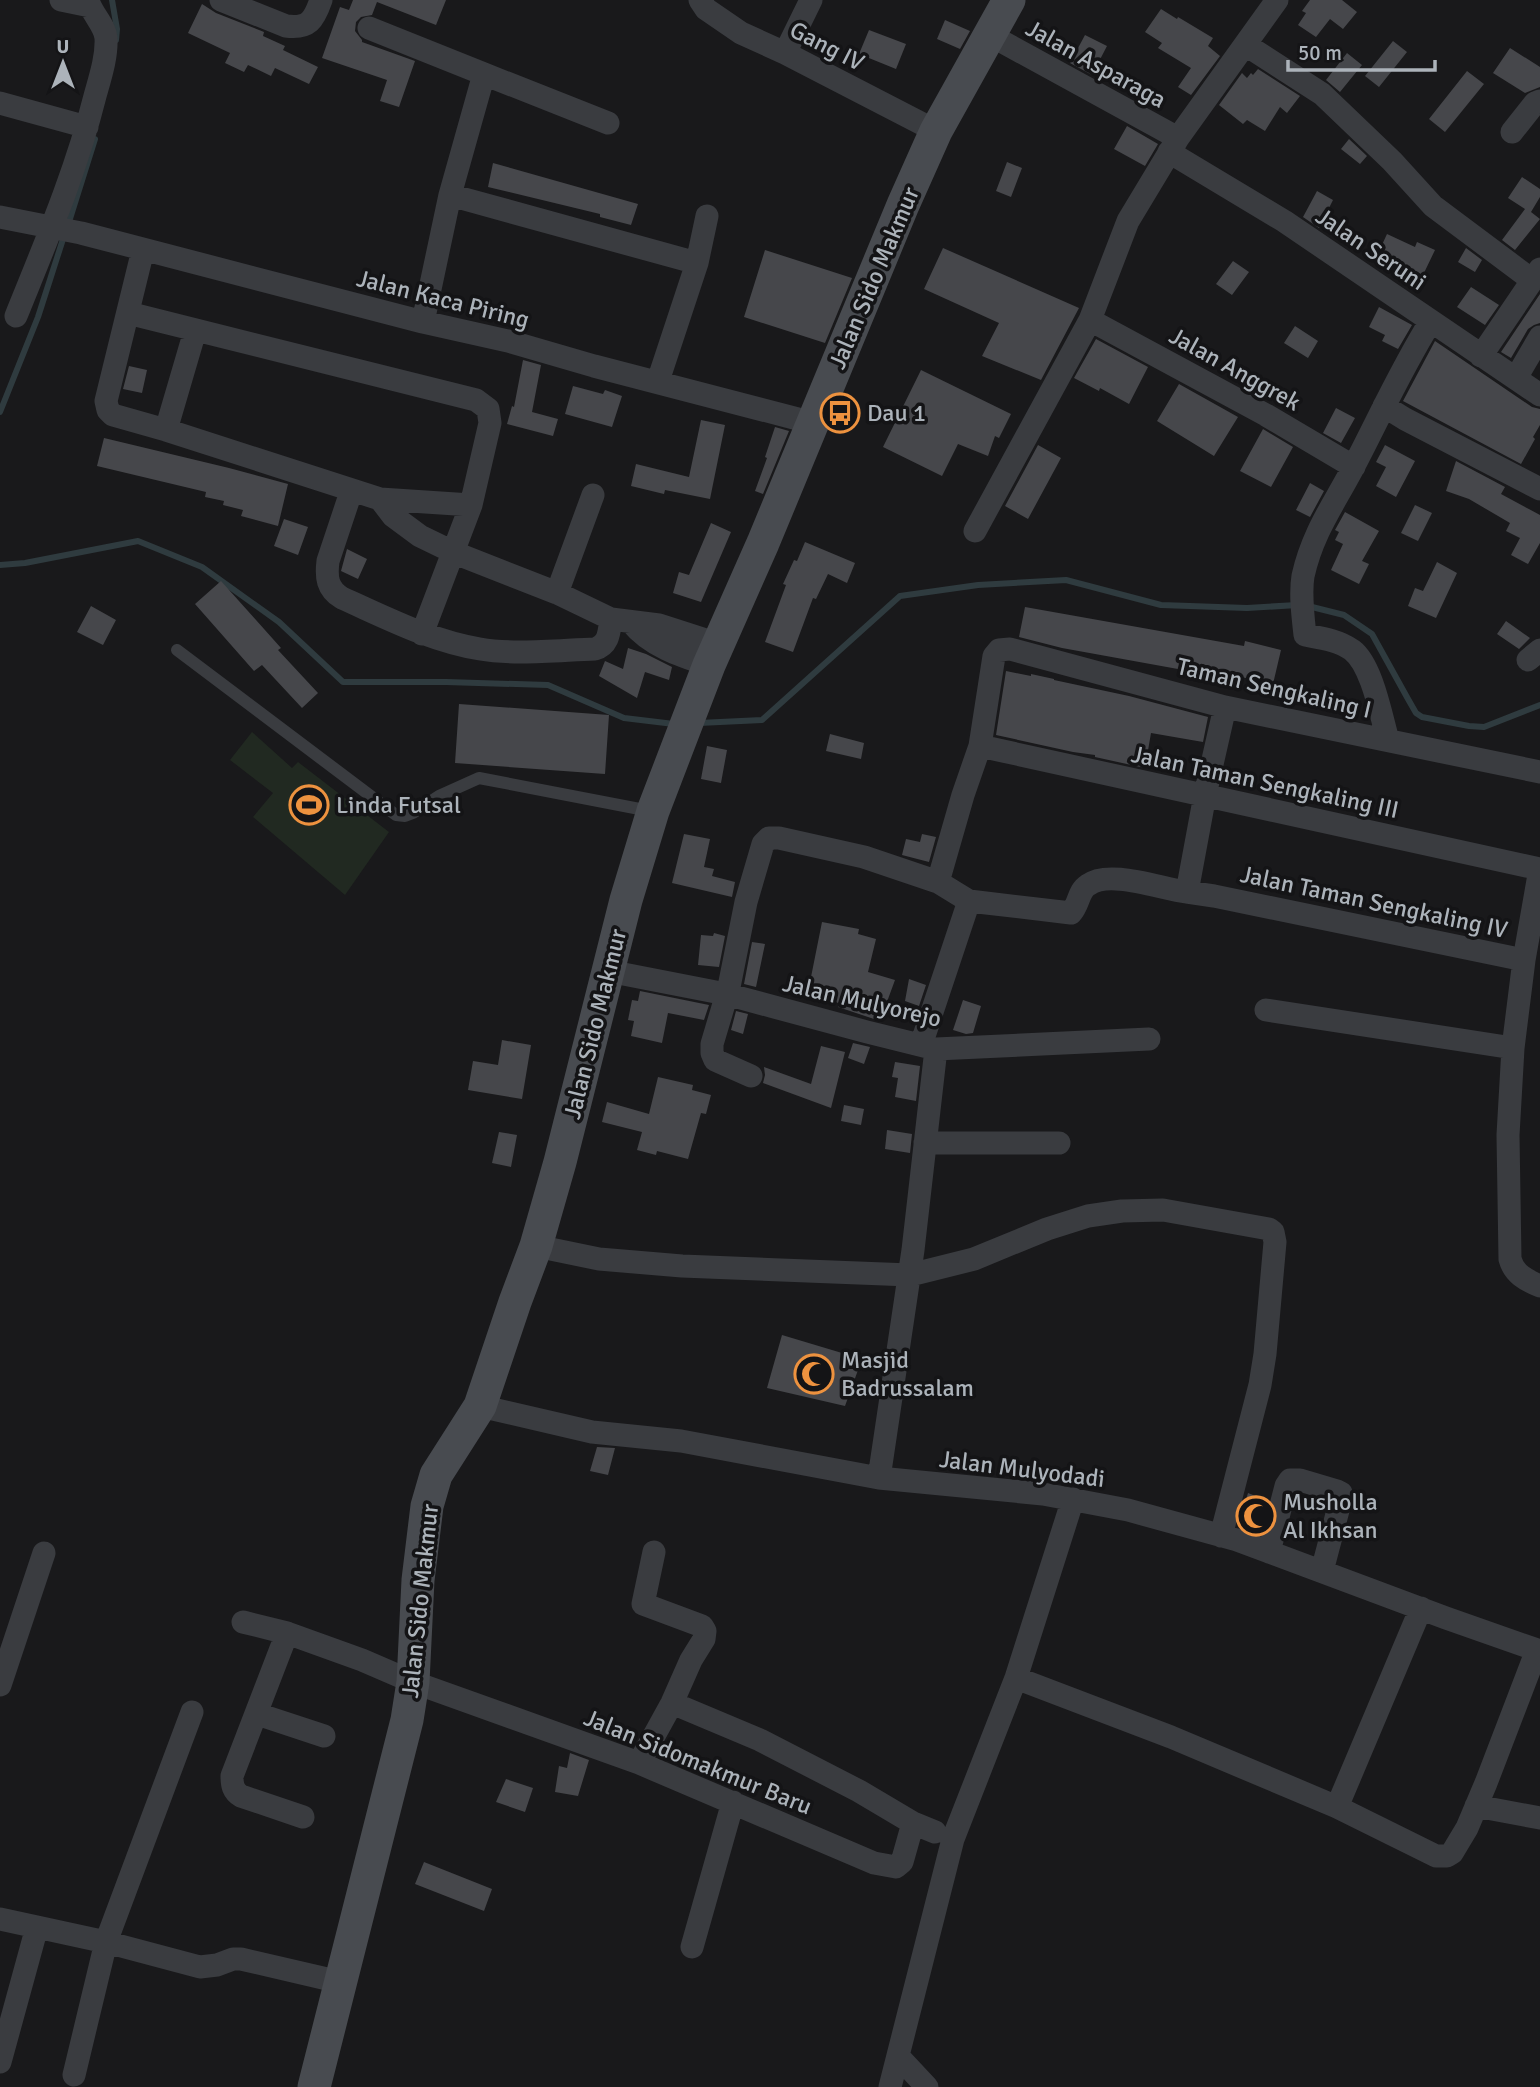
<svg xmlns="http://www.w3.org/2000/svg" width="1540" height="2087" viewBox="0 0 1540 2087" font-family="Signika,sans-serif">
<rect width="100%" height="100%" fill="#19191b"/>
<path fill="#212921" d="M252 732 292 768 298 762 389 832 345 895 253 817 273 793 230 760Z"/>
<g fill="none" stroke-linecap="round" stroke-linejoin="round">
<path stroke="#2f3b3f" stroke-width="6" d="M112 0 117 29 116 40
M68 225 95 139
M0 412 38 317 64 236
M0 565 25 563 138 541 202 567 279 622 343 682H446L548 685 624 718 674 724
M1308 606 1344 615 1372 634 1408 699 1416 713 1422 717 1469 726 1484 727 1540 705
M699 723 762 720 900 596 978 585 1066 580 1161 605 1247 608 1297 605"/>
</g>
<path fill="#46474b" d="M353 0H446L436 25 377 2 372 15 361 17 356 22 355 31 362 40V42L415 61 399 107 380 101 387 80 322 58 340 7 349 10Z
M1310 0H1342L1357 12 1343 29 1330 19 1316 37 1298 25 1306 13 1302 11Z
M202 4 216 13 264 32 263 36 285 46 283 50 318 67 309 84 275 68 271 76 248 65 244 72 225 63 230 53 188 33Z
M1161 9 1177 19 1178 17 1213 38 1208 46 1220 56 1191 95 1178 87 1191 68 1158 48 1162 43 1145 32Z
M945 20 970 31 960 49 937 39Z
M869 30 906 44 896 69 859 54Z
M1085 35 1107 46 1092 75 1070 63Z
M1393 41 1407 52 1379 87 1365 76Z
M1510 48 1540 67V87L1525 93 1493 73Z
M1347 53 1362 65 1340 92 1326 80Z
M1258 69 1300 96 1287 113 1280 107 1265 131 1247 120 1243 124 1219 105 1242 73 1247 78 1251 73 1253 75Z
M1467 71 1484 84 1445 132 1429 119Z
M1127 126 1158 144 1145 166 1114 149Z
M1349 139 1367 156 1360 164 1341 149Z
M1007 162 1022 168 1011 197 996 191Z
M493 163 638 204 631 225 600 217V214L488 187Z
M1522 177 1540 189V197L1531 212 1540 219 1515 250 1502 240 1525 209 1508 198Z
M1317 191 1333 200 1319 228 1303 217Z
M1387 234 1415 247 1417 242 1435 250 1423 275 1395 262 1392 268 1375 260Z
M943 248 1079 308 1041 380 982 356 999 323 924 289Z
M1466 248 1482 260 1475 272 1458 262Z
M765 250 852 278 825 343 744 317Z
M1233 261 1249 272 1232 295 1216 284Z
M1471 287 1499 305 1485 325 1457 307Z
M1540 294V323L1534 325 1528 329 1511 358 1501 352Z
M1379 307 1412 325 1398 349 1382 341 1385 335 1369 327Z
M1295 326 1318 341 1308 358 1284 343Z
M1096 339 1148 367 1129 404 1100 388 1099 391 1074 378Z
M1435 341 1532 407 1540 409V425L1533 437 1535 439 1521 464 1403 401Z
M523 360 541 365 532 412 558 419 553 436 507 424 512 406 514 407Z
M129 366 147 370 142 393 123 389Z
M921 370 1011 414 999 438 995 436 988 456 958 444 942 476 883 447Z
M1179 384 1238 417 1214 456 1157 421Z
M573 386 603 394 605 390 622 396 612 427 565 414Z
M1336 408 1355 418 1341 443 1323 433Z
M701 420 725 425 710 499 665 490 664 494 631 486 636 464 689 477Z
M775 427 789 431 763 494 755 491 767 458 765 457Z
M1263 429 1293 447 1271 487 1240 471Z
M104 438 229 468 288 484 278 526 241 516 243 510 223 505 224 501 205 497 206 492 97 466Z
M1038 445 1061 458 1028 519 1005 506Z
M1385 445 1415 461 1396 497 1376 486 1386 467 1376 462Z
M1456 461 1505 487 1501 494 1540 515V543L1528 564 1511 555 1520 538 1506 531 1510 523 1469 499 1446 491Z
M1310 483 1324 491 1310 517 1296 510Z
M1415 505 1432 513 1418 541 1401 533Z
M1345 512 1379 531 1362 561 1369 564 1359 584 1331 570 1343 544 1335 540 1339 532 1335 530Z
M284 519 308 527 298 555 274 546Z
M711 523 731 532 701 602 673 593 679 572 689 575Z
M805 542 855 563 847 583 828 574 816 599 813 598 793 652 765 642 786 585 783 584 794 560 797 561Z
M347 549 367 559 358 579 341 571Z
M1437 562 1457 573 1436 618 1408 606 1415 588 1423 591Z
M221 581 281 648 278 650 318 693 302 708 262 665 254 671 195 604Z
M91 606 116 620 103 645 77 632Z
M1025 607 1244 646 1245 641 1281 650 1273 684 1223 673 1222 677 1062 648 1019 637Z
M1506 621 1530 638 1519 649 1497 634Z
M628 648 646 654 672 667 669 680 645 672 637 698 599 676 605 661 623 669Z
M1006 671 1031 676V674L1054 679V680L1129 696 1208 717 1203 742 1151 733 1145 768 1095 757V755L1073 752 996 735Z
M459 704 609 715 605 774 455 763Z
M830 734 864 743 861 759 826 751Z
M707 746 727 750 721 783 701 779Z
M684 834 710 839 704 867 714 869 712 876 735 882 732 897 672 883Z
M922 834 936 837 929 862 902 855 906 839 920 842Z
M822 922 859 929 858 934 876 939 868 972 895 980 880 1021 838 1007 839 1003 807 997Z
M714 933 725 936 719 967 698 965 701 935 713 936Z
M752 942 765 944 756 987 744 984Z
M909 979 926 985 919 1006 905 1001Z
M640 991 709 1005 704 1020 668 1013 662 1043 631 1036 634 1021 628 1020 632 1000 638 1001Z
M963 1000 981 1006 973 1033 966 1034 953 1030Z
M736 1011 748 1014 743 1034 731 1030Z
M502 1040 531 1045 522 1099 468 1090 473 1061 498 1065Z
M853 1043 870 1047 864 1064 848 1058Z
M821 1046 845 1052 831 1108 763 1083 765 1075 764 1067 811 1084Z
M895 1062 920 1066 916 1101 895 1097 898 1078 892 1077Z
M658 1077 693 1085 692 1090 711 1095 706 1114 701 1113 688 1159 657 1151 656 1155 637 1150 642 1132 602 1122 607 1102 649 1114Z
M844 1105 864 1109 861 1125 841 1121Z
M887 1130 912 1134 910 1153 885 1149Z
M499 1132 517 1135 511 1167 492 1163Z
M782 1335 862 1359 845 1406 767 1388Z
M597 1447 615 1448 608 1475 590 1471Z
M1248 1493 1268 1501 1259 1533 1238 1526Z
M570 1753 589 1760 578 1796 555 1792 559 1766 567 1768Z
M506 1779 533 1788 525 1812 496 1802Z
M424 1862 492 1889 484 1911 415 1884Z"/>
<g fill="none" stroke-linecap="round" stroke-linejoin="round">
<path stroke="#3a3c40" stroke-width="12" d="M177 650 396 815 405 816 413 813 439 796 479 778 650 811"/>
<path stroke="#3a3c40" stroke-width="23" d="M61 0 90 6
M221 0 286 26C309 29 314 20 321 0
M700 0 706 9 741 33 785 53 936 131
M369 28 484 74
M990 35 1178 138
M1246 45 1322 94 1392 161 1433 206 1532 280
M785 53 811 0
M0 103 87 127
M1512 132 1535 103 1540 101
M1169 152 1284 221 1540 395
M450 195 697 263
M0 217 81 233 423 322 508 341 594 366 813 423
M143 250 106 401 108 410 113 415 166 430 380 499 393 516 420 536 455 553 557 593 611 619 659 625 718 644
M128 313 476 400 488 409 490 423 471 505 422 634
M16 316C45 244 76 172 95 96 100 78 107 57 106 38 105 25 91 13 88 0
M1090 320 1266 415 1354 467
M423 322 450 195 484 74 608 123
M1481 356 1540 269
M1516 378 1540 337
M658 381 697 263 707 216
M1384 406 1405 419 1540 489
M166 430 195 331
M351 492 328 561C326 577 327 589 342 598 387 618 431 641 480 649 513 655 561 650 595 649 609 645 609 632 611 619
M380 499 471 505
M975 531 1090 320 1128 221 1178 138 1277 0
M557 593 593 495
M631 622C650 646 681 656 709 665
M1528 660 1540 650
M1225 707 1205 795 1187 892 1214 896 1524 960
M1388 740C1381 716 1372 665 1352 650 1338 640 1321 638 1305 635 1303 617 1300 594 1303 576 1313 531 1335 503 1355 464 1380 416 1402 367 1431 321
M980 746 1540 869
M1540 869 1524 960 1513 1048 1508 1135 1510 1259C1514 1274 1526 1280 1540 1286
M938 882 963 795 980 746 994 656 999 650 1010 649 1225 707 1540 772
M608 971 726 994 867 1032 936 1049 1149 1039
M1266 1010 1513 1048
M921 1045 969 901
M751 1076 715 1060 712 1053V1044L729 987 746 902 763 844 769 838H779L864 857 938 882 969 901 1071 913C1079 905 1078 891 1088 885 1109 869 1161 889 1187 892
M925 1143H1059
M536 1246 599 1259 682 1266 910 1275 974 1259 1047 1229 1088 1216 1122 1211 1163 1210 1269 1229 1273 1232 1275 1242 1265 1354 1260 1385 1221 1536
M480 1406 592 1432 681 1441 879 1478 1043 1494 1128 1510 1237 1540 1446 1618 1540 1651
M879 1478 913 1250 936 1049
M1269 1552 1286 1486 1290 1480H1300L1337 1491 1341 1493V1499L1322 1571
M243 1622 287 1633
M1016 1678 1171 1737 1337 1807 1436 1856H1447L1452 1853 1467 1828 1486 1783 1537 1650
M0 1685 44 1553
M672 1703 760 1740 859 1791 913 1823
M257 1714 324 1736
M639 1763 672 1703 691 1660 704 1639 705 1631 702 1626 643 1604 654 1552
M1476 1806 1540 1818
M1337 1807 1421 1608
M303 1817 241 1796C233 1791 232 1785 232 1776L287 1633 362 1660 413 1682 639 1763 874 1863 896 1867 902 1862 913 1823 935 1832
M0 1919 106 1942 200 1967 217 1965 233 1959H241L340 1982
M692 1947 733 1802
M898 2056 927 2087
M0 2062 37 1927
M74 2075 106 1942 192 1712
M890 2087 953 1839 1016 1678 1073 1499"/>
<path stroke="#484b50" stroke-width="33" d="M314 2087 407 1720 413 1682 418 1580 427 1506 436 1475 480 1406 515 1302 536 1246 560 1162 626 900 653 811 709 665 763 543 903 205 936 131 1009 0"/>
</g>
<defs>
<g id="bus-ring" transform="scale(2.0125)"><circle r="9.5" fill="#141416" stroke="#ed923f" stroke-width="1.5"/><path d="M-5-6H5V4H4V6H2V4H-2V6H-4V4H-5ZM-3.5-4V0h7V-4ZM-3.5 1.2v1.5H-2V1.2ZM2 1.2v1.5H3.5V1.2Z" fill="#ed923f"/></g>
<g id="stadium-ring" transform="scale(2.0125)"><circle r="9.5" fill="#141416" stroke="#ed923f" stroke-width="1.5"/><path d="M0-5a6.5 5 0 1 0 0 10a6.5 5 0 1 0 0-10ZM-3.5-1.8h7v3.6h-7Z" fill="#ed923f"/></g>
<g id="mosque-ring" transform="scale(2.0125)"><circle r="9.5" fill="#141416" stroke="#ed923f" stroke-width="1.5"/><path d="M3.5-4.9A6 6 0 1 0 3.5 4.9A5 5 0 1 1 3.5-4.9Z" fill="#ed923f"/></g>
</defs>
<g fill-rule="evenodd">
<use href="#bus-ring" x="840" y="413"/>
<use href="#stadium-ring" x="309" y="805"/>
<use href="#mosque-ring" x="814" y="1374"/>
<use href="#mosque-ring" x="1256" y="1516"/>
</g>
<g text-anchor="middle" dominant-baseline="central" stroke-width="7" stroke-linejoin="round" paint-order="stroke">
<g font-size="24" fill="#acb3ba" stroke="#141416">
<text transform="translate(827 46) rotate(27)">Gang IV</text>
<text transform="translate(1096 64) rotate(29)">Jalan Asparaga</text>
<text transform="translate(1371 249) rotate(34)">Jalan Seruni</text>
<text transform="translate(874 278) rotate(-67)">Jalan Sido Makmur</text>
<text transform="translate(443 299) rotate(14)">Jalan Kaca Piring</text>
<text transform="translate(1235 369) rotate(29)">Jalan Anggrek</text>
<text transform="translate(1274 688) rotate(13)">Taman Sengkaling I</text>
<text transform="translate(1265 782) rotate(12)">Jalan Taman Sengkaling III</text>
<text transform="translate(1374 902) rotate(12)">Jalan Taman Sengkaling IV</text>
<text transform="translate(862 1001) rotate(13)">Jalan Mulyorejo</text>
<text transform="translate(595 1024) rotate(-76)">Jalan Sido Makmur</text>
<text transform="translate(1022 1469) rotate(7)">Jalan Mulyodadi</text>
<text transform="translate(420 1601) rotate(-84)">Jalan Sido Makmur</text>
<text transform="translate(698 1762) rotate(22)">Jalan Sidomakmur Baru</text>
</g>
<g font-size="24" fill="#acb3ba" stroke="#141416" text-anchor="start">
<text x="867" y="413">Dau 1</text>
<text x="336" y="805">Linda Futsal</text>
<text x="841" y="1360">Masjid<tspan x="841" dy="28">Badrussalam</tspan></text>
<text x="1283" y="1502">Musholla<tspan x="1283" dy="28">Al Ikhsan</tspan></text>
</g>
</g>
<g transform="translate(63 63)" stroke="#141416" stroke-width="5" paint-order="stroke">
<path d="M0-5L12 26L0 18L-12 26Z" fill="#acb3ba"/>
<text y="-10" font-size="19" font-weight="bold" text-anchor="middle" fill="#acb3ba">U</text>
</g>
<path d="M1288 60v10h147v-10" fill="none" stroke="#acb3ba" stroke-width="3.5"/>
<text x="1298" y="60" font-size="21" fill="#acb3ba" stroke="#141416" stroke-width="5" paint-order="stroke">50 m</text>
</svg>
